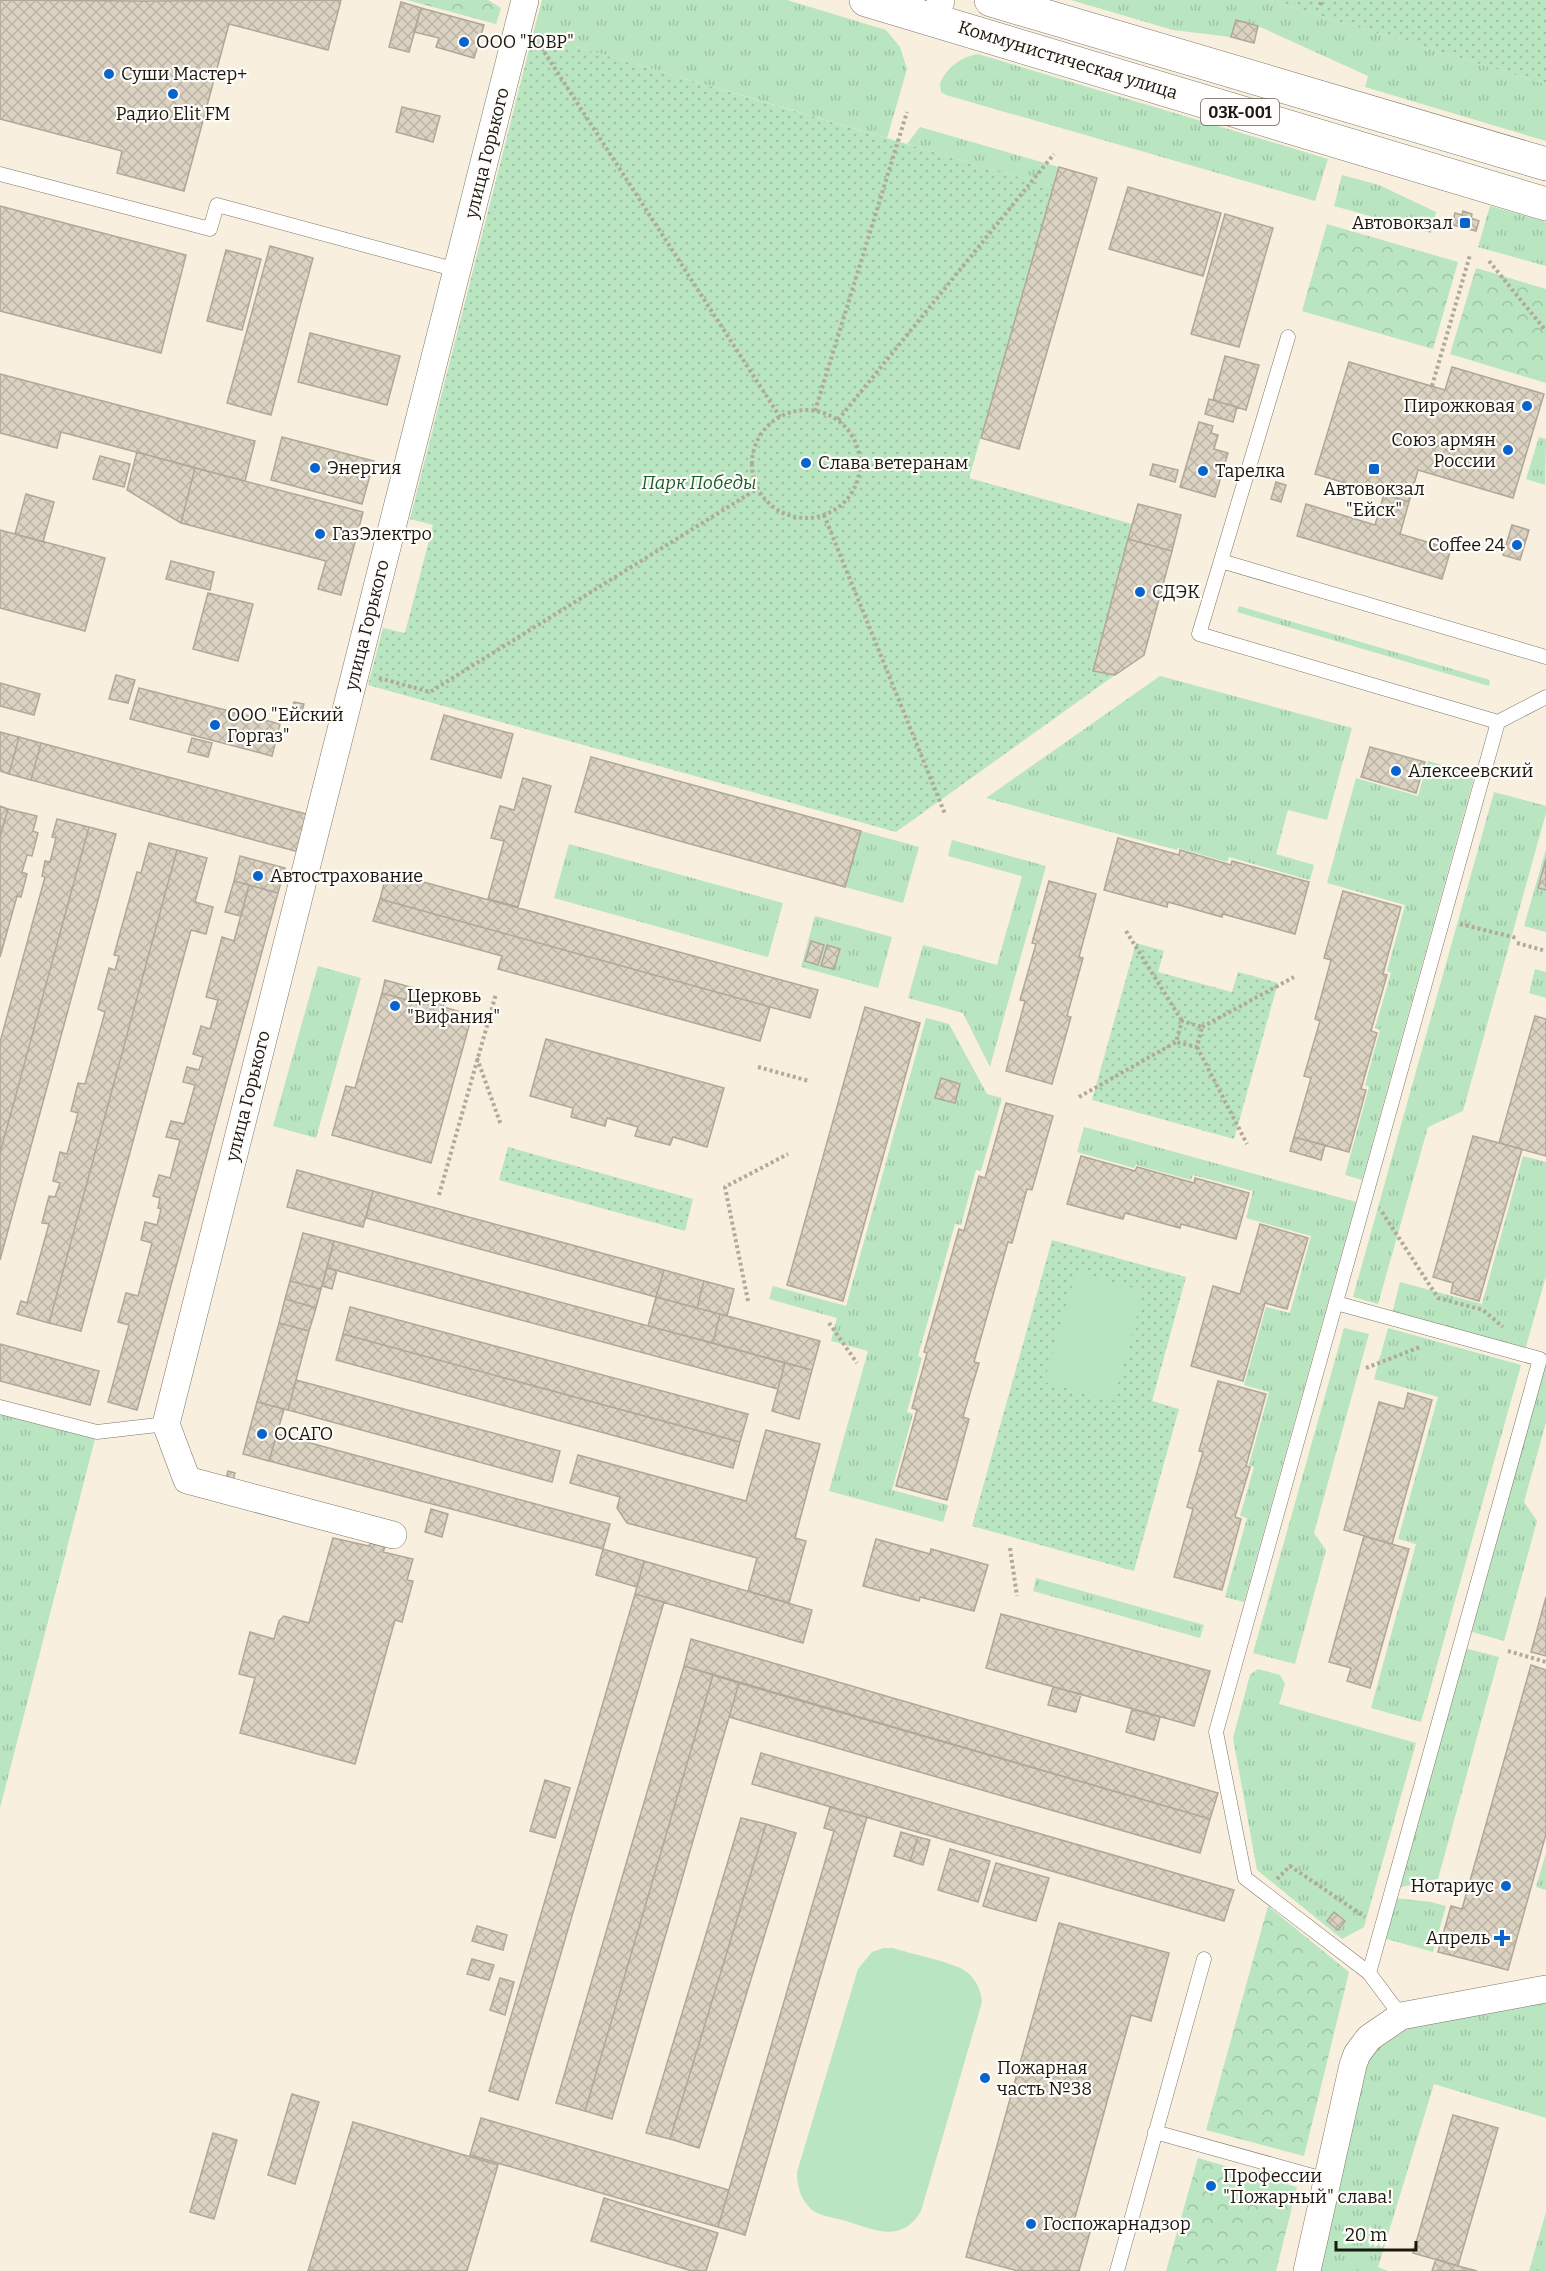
<svg xmlns="http://www.w3.org/2000/svg" width="1546" height="2271" viewBox="0 0 1546 2271" font-family="Bitter,serif">
<defs>
<pattern id="grass-tufts" width="24" height="20" patternUnits="userSpaceOnUse" patternTransform="scale(1.5)"><rect width="24" height="20" fill="#b9e5c0"/><path d="M3 7l-1-3M5 7V3M7 7l1-3M15 17l-1-3M17 17v-4M19 17l1-3" fill="none" stroke="#9ec4a4"/></pattern>
<pattern id="forest-crowns" width="20" height="18" patternUnits="userSpaceOnUse" patternTransform="scale(1.5)"><rect width="20" height="18" fill="#b9e5c0"/><path d="M2 6a3 3 0 1 1 6 0M12 15a3 3 0 1 1 6 0" fill="none" stroke="#9ec4a4"/></pattern>
<pattern id="park-dots" width="8" height="8" patternUnits="userSpaceOnUse" patternTransform="scale(1.5)"><rect width="8" height="8" fill="#b9e5c0"/><path d="M2 2h.1M6 6h.1" fill="none" stroke="#9ec4a4" stroke-width="1.8" stroke-linecap="round"/></pattern>
<pattern id="building-cross-hatch" width="8" height="8" patternUnits="userSpaceOnUse" patternTransform="scale(1.5)"><rect width="8" height="8" fill="#dbd2c2"/><path d="M0 0l8 8M0 8l8-8" fill="none" stroke="#bbb4a6"/></pattern>
</defs>
<rect width="100%" height="100%" fill="#f8efde"/>
<path fill="url(#grass-tufts)" d="M542 0H787L886 30 900 47 907 69 887 138 533 34Z
M1071 0H1268L1546 84V141L1365 87 1368 76 1258 26 1236 20 1231 37 1173 30Z
M978 54 1328 159 1315 201 946 95 941 92 940 83C947 67 961 57 978 54Z
M920 127 1059 167 1053 187 907 144Z
M1342 175 1379 185 1436 212 1431 233 1334 206Z
M1490 206 1546 222V266L1478 247Z
M1539 437 1546 439 1545 485 1526 479Z
M1239 606 1490 680 1489 686 1237 612Z
M1160 676 1352 728 1327 820 1288 810 1276 854 1314 865 1310 880 1229 857 1227 862 1178 848 1177 850 986 798Z
M1428 761 1475 774 1362 1180 1345 1175 1369 1087 1365 1085 1380 1030 1375 1028 1391 973 1387 971 1405 905 1327 883 1356 778 1418 796Z
M1494 792 1546 806V813L1463 1111 1428 1127 1378 1304 1353 1297Z
M861 831 919 847 903 903 845 887Z
M952 840 1046 866 990 1067 963 1013 908 998 923 945 997 965 1022 876 948 856Z
M569 844 783 903 768 957 554 898Z
M1546 849V932L1524 926Z
M815 916 892 937 878 988 801 967Z
M318 966 361 978 316 1138 273 1126Z
M1535 969 1546 972V998L1529 993Z
M926 1018 949 1024 987 1094 1002 1098 981 1171 976 1170 961 1225 955 1224 918 1356 922 1358 907 1412 913 1414 892 1490 948 1505 943 1522 829 1491 868 1351 831 1341 837 1318 769 1299 773 1286 846 1306Z
M1084 1127 1356 1202 1244 1602 1225 1597 1247 1518 1240 1516 1254 1467 1249 1465 1269 1392 1244 1385 1266 1307 1290 1313 1311 1236 1246 1218 1253 1191 1193 1175 1191 1180 1136 1165 1134 1168 1077 1152Z
M1523 1156 1546 1162V1276L1525 1350 1392 1314 1400 1282 1482 1304Z
M1344 1328 1369 1334 1314 1533 1326 1550 1295 1664 1253 1653Z
M1388 1328 1521 1365 1421 1722 1371 1708 1416 1544 1398 1539 1438 1397 1374 1379Z
M1543 1366 1546 1367V1422L1524 1502 1537 1521 1504 1641 1469 1631Z
M0 1414 95 1439 0 1808Z
M1036 1578 1204 1625 1200 1638 1033 1591Z
M1464 1648 1499 1657 1438 1879 1397 1888Z
M1258 1669 1280 1675 1285 1684 1279 1704 1416 1743 1364 1927 1342 1939 1257 1870 1233 1738 1250 1675Z
M1546 1853V1890L1536 1887Z
M1394 1898 1431 1902 1446 1906 1433 1952 1383 1938Z
M1546 2000V2118L1434 2084 1378 2267 1388 2271H1319L1365 2065 1370 2052 1403 2027Z
M1546 2212V2271H1529Z"/>
<path fill="url(#forest-crowns)" d="M407 0H488L501 8 496 24Z
M1327 224 1458 262 1433 349 1302 311Z
M1476 268 1546 289V383L1450 354Z
M1268 1906 1349 1972 1304 2156 1206 2130Z
M1198 2158 1297 2187 1276 2271H1166Z"/>
<path fill="url(#park-dots)" d="M1268 0H1546V84Z
M533 34 1053 187 969 478 1132 524 1093 670 1115 675 896 832 368 685 383 628 405 633 433 525 410 519Z
M1136 943 1164 951 1158 972 1232 992 1238 972 1278 983 1234 1139 1092 1100Z
M508 1147 693 1199 685 1231 499 1180Z
M1052 1240 1186 1277 1152 1401 1179 1409 1134 1571 972 1526Z"/>
<path fill="#b9e5c0" d="M1076 1272 1144 1291 1113 1401 1044 1382Z
M884 1948H893C910 1954 954 1962 967 1972 976 1980 981 1990 982 2002L921 2211C901 2245 873 2229 843 2220 834 2218 820 2216 812 2210 801 2200 797 2187 797 2172L858 1969 872 1952Z"/>
<path fill="url(#building-cross-hatch)" stroke="#b0a798" stroke-width="1.5" d="M0 0 143 1 341 0 328 50 229 24 184 191 117 173 122 151 0 119Z
M401 2 421 8 409 52 389 47Z
M421 8 484 25 474 58 436 47 439 38 414 32Z
M1236 20 1258 26 1254 43 1231 37Z
M402 107 440 116 433 142 396 132Z
M1059 167 1097 178 1019 449 981 438Z
M1128 187 1221 213 1203 276 1109 249Z
M0 206 186 255 161 353 0 311Z
M1463 211 1472 214 1471 218 1479 221 1476 231 1452 225 1455 213 1462 215Z
M1225 214 1273 228 1239 347 1191 334Z
M270 246 313 258 271 415 227 403Z
M226 250 261 259 242 330 207 321Z
M310 333 400 356 387 405 298 382Z
M1225 356 1259 365 1246 410 1213 400Z
M1349 362 1445 390 1452 367 1544 394 1513 498 1418 470 1409 502 1315 474Z
M0 374 255 441 245 481 61 432 57 448 0 433Z
M1209 399 1237 407 1233 422 1205 414Z
M1199 422 1213 426 1211 433 1218 435 1214 449 1228 453 1215 497 1180 487Z
M282 437 374 461 362 504 271 480Z
M137 452 195 468 181 523 127 490Z
M100 456 130 464 124 487 93 479Z
M1153 464 1178 470 1175 482 1150 475Z
M195 468 363 512 341 595 318 589 326 561 181 523Z
M1276 482 1286 485 1281 502 1271 499Z
M26 494 54 502 43 542 15 534Z
M1384 494 1409 502 1400 534 1451 549 1442 579 1297 536 1306 504 1375 525Z
M1138 504 1181 515 1172 551 1128 539Z
M1512 525 1529 530 1520 560 1503 555Z
M0 530 105 558 85 631 0 608Z
M1128 539 1172 551 1144 655 1115 675 1093 671Z
M171 561 214 572 210 590 166 579Z
M208 593 253 604 238 661 193 649Z
M116 675 135 680 128 703 109 699Z
M0 683 40 694 34 715 0 706Z
M139 688 280 724 272 756 130 719Z
M294 702 304 704 301 715 291 713Z
M444 715 513 734 501 778 431 759Z
M0 732 19 737 9 774 0 771Z
M19 737 41 743 31 780 9 774Z
M192 738 212 743 208 757 188 752Z
M41 743 310 815 299 852 31 780Z
M1370 747 1425 762 1416 793 1361 777Z
M591 757 861 831 845 887 575 812Z
M523 778 551 786 518 907 488 899 504 841 491 838 500 806 514 810Z
M0 806 8 809 0 837Z
M8 809 37 816 33 831 38 833 32 856 27 855 22 872 27 874 21 897 17 896 0 957V837Z
M57 819 89 827 0 1153V1042L45 877 42 876 45 861 50 862 56 838 52 837Z
M89 827 116 834 0 1260V1153Z
M1118 838 1179 855 1180 850 1231 865 1232 861 1309 882 1295 934 1223 914 1222 917 1168 902 1167 907 1104 890Z
M149 843 177 850 49 1323 17 1314 21 1301 27 1303 49 1224 42 1223 49 1196 55 1197 60 1183 53 1181 60 1152 67 1154 78 1113 71 1111 78 1083 85 1084 105 1012 98 1009 109 968 115 970 119 956 114 955 137 872 141 873Z
M177 850 207 858 195 902 213 907 206 934 191 930 81 1331 49 1323Z
M240 856 285 868 278 893 234 881Z
M1546 859V890L1538 888Z
M387 872 818 990 810 1018 380 899Z
M234 881 249 885 241 916 225 912Z
M1049 881 1096 894 1079 957 1083 958 1067 1016 1071 1017 1052 1084 1006 1071 1025 1001 1020 1000 1036 944 1032 943Z
M249 885 278 893 137 1410 108 1402 129 1325 118 1322 126 1293 138 1296 152 1243 141 1240 145 1222 157 1225 161 1209 158 1208 160 1198 153 1196 159 1175 170 1178 180 1140 166 1137 171 1121 184 1124 195 1085 183 1082 187 1067 199 1070 203 1057 193 1054 201 1026 210 1029 218 1000 206 997 222 937 234 941Z
M1343 891 1401 907 1383 974 1387 975 1371 1031 1377 1033 1361 1089 1366 1090 1349 1152 1294 1137 1311 1078 1304 1076 1320 1021 1315 1019 1331 960 1324 958Z
M380 899 770 1007 760 1041 498 969 502 956 373 921Z
M811 941 824 945 818 965 805 961Z
M827 945 840 949 834 969 821 966Z
M385 980 421 990 417 1003 382 993Z
M421 990 446 997 443 1007 472 1015 431 1163 332 1135 346 1086 355 1088 382 993 417 1003Z
M865 1007 920 1023 843 1301 787 1285Z
M1535 1016 1546 1019V1156L1499 1143Z
M546 1039 724 1088 707 1147 673 1137 670 1145 635 1136 638 1127 607 1118 605 1126 571 1117 573 1108 530 1096Z
M941 1078 960 1084 955 1103 935 1098Z
M1006 1103 1053 1116 1032 1190 1027 1189 1012 1243 1008 1242 974 1362 979 1363 963 1417 969 1419 947 1500 896 1486 917 1410 912 1408 927 1353 924 1352 959 1229 964 1231 979 1176 985 1178Z
M1473 1136 1522 1149 1479 1301 1451 1293 1453 1283 1433 1277Z
M1294 1137 1325 1145 1321 1160 1290 1151Z
M1081 1156 1135 1171 1137 1167 1194 1183 1195 1178 1249 1193 1236 1239 1181 1224 1180 1228 1125 1213 1123 1219 1067 1204Z
M297 1170 373 1191 363 1227 287 1207Z
M373 1191 664 1270 656 1297 366 1218Z
M1260 1224 1308 1238 1287 1309 1265 1303 1243 1381 1191 1366 1213 1286 1240 1294Z
M303 1233 334 1241 321 1289 290 1281Z
M334 1241 785 1363 778 1389 327 1268Z
M327 1268 337 1270 332 1289 322 1286Z
M664 1270 704 1281 697 1308 656 1297Z
M290 1281 321 1289 316 1308 285 1299Z
M704 1281 734 1289 727 1316 697 1308Z
M656 1297 720 1314 713 1343 648 1326Z
M285 1299 316 1308 309 1331 279 1323Z
M350 1307 748 1414 740 1442 343 1334Z
M720 1314 820 1341 812 1370 713 1343Z
M279 1323 309 1331 288 1410 257 1402Z
M343 1334 740 1442 733 1468 336 1360Z
M0 1344 99 1371 90 1405 0 1381Z
M785 1363 812 1370 799 1419 772 1411Z
M296 1380 560 1451 552 1482 288 1410Z
M1218 1381 1266 1394 1246 1466 1250 1467 1235 1517 1241 1519 1222 1590 1174 1577 1193 1509 1187 1507 1203 1452 1199 1451Z
M1408 1393 1432 1400 1392 1544 1344 1530 1379 1402 1404 1409Z
M257 1402 284 1409 269 1461 243 1454Z
M766 1430 820 1444 795 1538 806 1541 789 1603 748 1591 757 1558 627 1523 617 1508 620 1497 570 1483 578 1455 746 1501Z
M277 1434 610 1524 603 1549 269 1461Z
M228 1471 235 1473 231 1487 224 1485Z
M431 1509 448 1514 442 1537 425 1532Z
M1364 1536 1409 1549 1370 1688 1347 1681 1351 1668 1329 1662Z
M333 1538 369 1546 370 1543 385 1547 383 1552 413 1559 407 1580 413 1581 402 1622 395 1620 355 1764 240 1733 255 1678 239 1674 250 1632 274 1639 279 1621 284 1616 309 1623Z
M876 1539 930 1554 931 1549 988 1565 974 1611 920 1597 919 1601 863 1586Z
M603 1549 644 1561 637 1587 596 1575Z
M644 1561 812 1610 803 1643 635 1594Z
M635 1594 664 1602 518 2100 489 2091Z
M1546 1597V1656L1531 1652Z
M1001 1614 1210 1671 1194 1726 986 1668Z
M691 1639 1218 1793 1210 1819 684 1666Z
M1531 1665 1546 1670V1834L1508 1970 1438 1952 1451 1906 1462 1909Z
M684 1666 713 1675 585 2111 556 2103Z
M713 1675 739 1683 612 2119 585 2111Z
M739 1683 1210 1819 1200 1853 729 1717Z
M1053 1687 1081 1694 1076 1712 1048 1705Z
M1132 1709 1160 1717 1154 1740 1126 1732Z
M761 1753 1234 1890 1224 1921 752 1784Z
M545 1780 570 1788 555 1838 530 1831Z
M830 1807 867 1817 745 2235 718 2227 834 1831 824 1828Z
M741 1818 766 1824 670 2139 646 2133Z
M766 1824 796 1833 699 2148 670 2139Z
M901 1832 918 1837 910 1861 894 1856Z
M918 1837 930 1840 923 1865 910 1861Z
M950 1849 990 1861 978 1902 938 1890Z
M996 1863 1049 1878 1036 1921 983 1906Z
M1334 1912 1345 1921 1338 1930 1327 1921Z
M1059 1923 1169 1953 1151 2021 1131 2015 1074 2221 1092 2225 1079 2271H1018L966 2257Z
M477 1926 507 1935 503 1950 472 1941Z
M472 1959 494 1965 489 1980 467 1974Z
M500 1978 514 1982 505 2015 490 2010Z
M292 2094 319 2102 295 2184 268 2175Z
M1453 2115 1498 2128 1458 2266 1413 2253Z
M481 2118 729 2190 718 2227 470 2155Z
M353 2122 498 2165 467 2271H308Z
M213 2133 237 2140 214 2219 190 2212Z
M604 2198 718 2233 706 2271H692L591 2241Z
M1436 2259 1458 2266 1477 2271H1432Z"/>
<g fill="none" stroke-linecap="round" stroke-linejoin="round">
<g stroke="#7d7567" stroke-width="15">
<path id="lane" d="M0 174 210 229 217 205 457 270
M1288 337 1199 634 1498 722 1546 697
M1221 561 1546 657
M1336 1303 1540 1359 1369 1973
M0 1407 97 1432 166 1424
M1401 2016 1369 1973 1245 1878 1216 1732 1498 722
M1155 2132 1327 2180
M1117 2271 1204 1959"/>
</g>
<g stroke="#7d7567" stroke-width="28">
<path id="street" d="M935 21 941 0
M393 1535 187 1480 166 1424 525 0
M1307 2271 1353 2065 1357 2054 1369 2038 1401 2016 1546 1989"/>
</g>
<g stroke="#7d7567" stroke-width="34">
<path id="primary" d="M866 0 1546 204
M991 0 1546 164"/>
</g>
<path stroke="#b1aa9c" stroke-width="4" stroke-dasharray="3 3" stroke-linecap="butt" d="M1320 5 1322 0
M541 47 780 417
M1489 261 1546 331
M1432 386 1470 255
M752 464a54 54 0 1 1 108 0a54 54 0 1 1-108 0Z
M815 411 907 112
M838 420 1054 154
M824 515 945 814
M379 678 430 692 757 489
M1460 924 1517 938
M1126 931 1182 1021
M1517 943 1546 951
M1202 1027 1294 977
M1197 1047 1247 1144
M477 1058 501 1125
M758 1067 809 1081
M1079 1097 1176 1042 1182 1021 1202 1027 1197 1047 1176 1042
M439 1195 496 994
M1382 1212 1438 1298 1483 1310 1503 1327
M748 1301 725 1187 788 1154
M829 1323 857 1363
M1366 1368 1420 1347
M1010 1548 1017 1596
M1508 1651 1546 1662
M1277 1879 1290 1866 1365 1917"/>
<use href="#lane" stroke="#fff" stroke-width="14"/>
<use href="#street" stroke="#fff" stroke-width="27"/>
<use href="#primary" stroke="#fff" stroke-width="33"/>
</g>
<g fill="#0863cc" stroke="#fffdfa" stroke-width="2">
<circle cx="464" cy="42" r="6"/>
<circle cx="109" cy="74" r="6"/>
<circle cx="173" cy="94" r="6"/>
<rect x="1459" y="217" width="12" height="12" rx="3"/>
<circle cx="1527" cy="406" r="6"/>
<circle cx="1508" cy="450" r="6"/>
<circle cx="806" cy="463" r="6"/>
<circle cx="315" cy="468" r="6"/>
<rect x="1368" y="463" width="12" height="12" rx="3"/>
<circle cx="1203" cy="471" r="6"/>
<circle cx="320" cy="534" r="6"/>
<circle cx="1517" cy="545" r="6"/>
<circle cx="1140" cy="592" r="6"/>
<circle cx="215" cy="725" r="6"/>
<circle cx="1396" cy="771" r="6"/>
<circle cx="258" cy="876" r="6"/>
<circle cx="395" cy="1006" r="6"/>
<circle cx="262" cy="1434" r="6"/>
<circle cx="1506" cy="1886" r="6"/>
<path d="M1499 1929h6v6h6v6h-6v6h-6v-6h-6v-6h6z"/>
<circle cx="985" cy="2078" r="6"/>
<circle cx="1211" cy="2186" r="6"/>
<circle cx="1031" cy="2224" r="6"/>
</g>
<g text-anchor="middle" dominant-baseline="central" stroke-width="4.5" stroke-linejoin="round" paint-order="stroke">
<rect fill="#fffdfa" stroke="#5f5d58" stroke-width="1.5" x="1201" y="99" width="78" height="26" rx="4.5"/>
<g font-size="16" font-weight="bold" fill="#1b1812">
<text x="1240" y="112">03К-001</text>
</g>
<g font-size="18" fill="#1b1812" stroke="#fffdfa" text-anchor="start">
<text x="476" y="42">ООО "ЮВР"</text>
<text x="121" y="74">Суши Мастер+</text>
<text x="173" y="114" text-anchor="middle">Радио Elit FM</text>
<text x="1453" y="223" text-anchor="end">Автовокзал</text>
<text x="1515" y="406" text-anchor="end">Пирожковая</text>
<text x="1496" y="440" text-anchor="end">Союз армян<tspan x="1496" dy="21">России</tspan></text>
<text x="818" y="463">Слава ветеранам</text>
<text x="327" y="468">Энергия</text>
<text x="1215" y="471">Тарелка</text>
<text x="1374" y="489" text-anchor="middle">Автовокзал<tspan x="1374" dy="21">"Ейск"</tspan></text>
<text x="332" y="534">ГазЭлектро</text>
<text x="1505" y="545" text-anchor="end">Coffee 24</text>
<text x="1152" y="592">СДЭК</text>
<text x="227" y="715">ООО "Ейский<tspan x="227" dy="21">Горгаз"</tspan></text>
<text x="1408" y="771">Алексеевский</text>
<text x="270" y="876">Автострахование</text>
<text x="407" y="996">Церковь<tspan x="407" dy="21">"Вифания"</tspan></text>
<text x="274" y="1434">ОСАГО</text>
<text x="1494" y="1886" text-anchor="end">Нотариус</text>
<text x="1490" y="1938" text-anchor="end">Апрель</text>
<text x="997" y="2068">Пожарная<tspan x="997" dy="21">часть №38</tspan></text>
<text x="1223" y="2176">Профессии<tspan x="1223" dy="21">"Пожарный" слава!</tspan></text>
<text x="1043" y="2224">Госпожарнадзор</text>
</g>
<g font-size="18" fill="#1b1812" stroke="#fffdfa">
<text transform="translate(1068 60) rotate(17)">Коммунистическая улица</text>
<text transform="translate(487 153) rotate(-76)">улица Горького</text>
<text transform="translate(367 625) rotate(-76)">улица Горького</text>
<text transform="translate(248 1096) rotate(-76)">улица Горького</text>
</g>
<g font-size="18" font-style="italic" fill="#185d2d" stroke="#fffdfa">
<text x="699" y="483">Парк Победы</text>
</g>
</g>
<path d="M1336 2241v9h80v-9" fill="none" stroke="#1b1812" stroke-width="3"/>
<text x="1345" y="2241" font-size="18" fill="#1b1812" stroke="#fffdfa" stroke-width="4.5" paint-order="stroke">20 m</text>
</svg>
